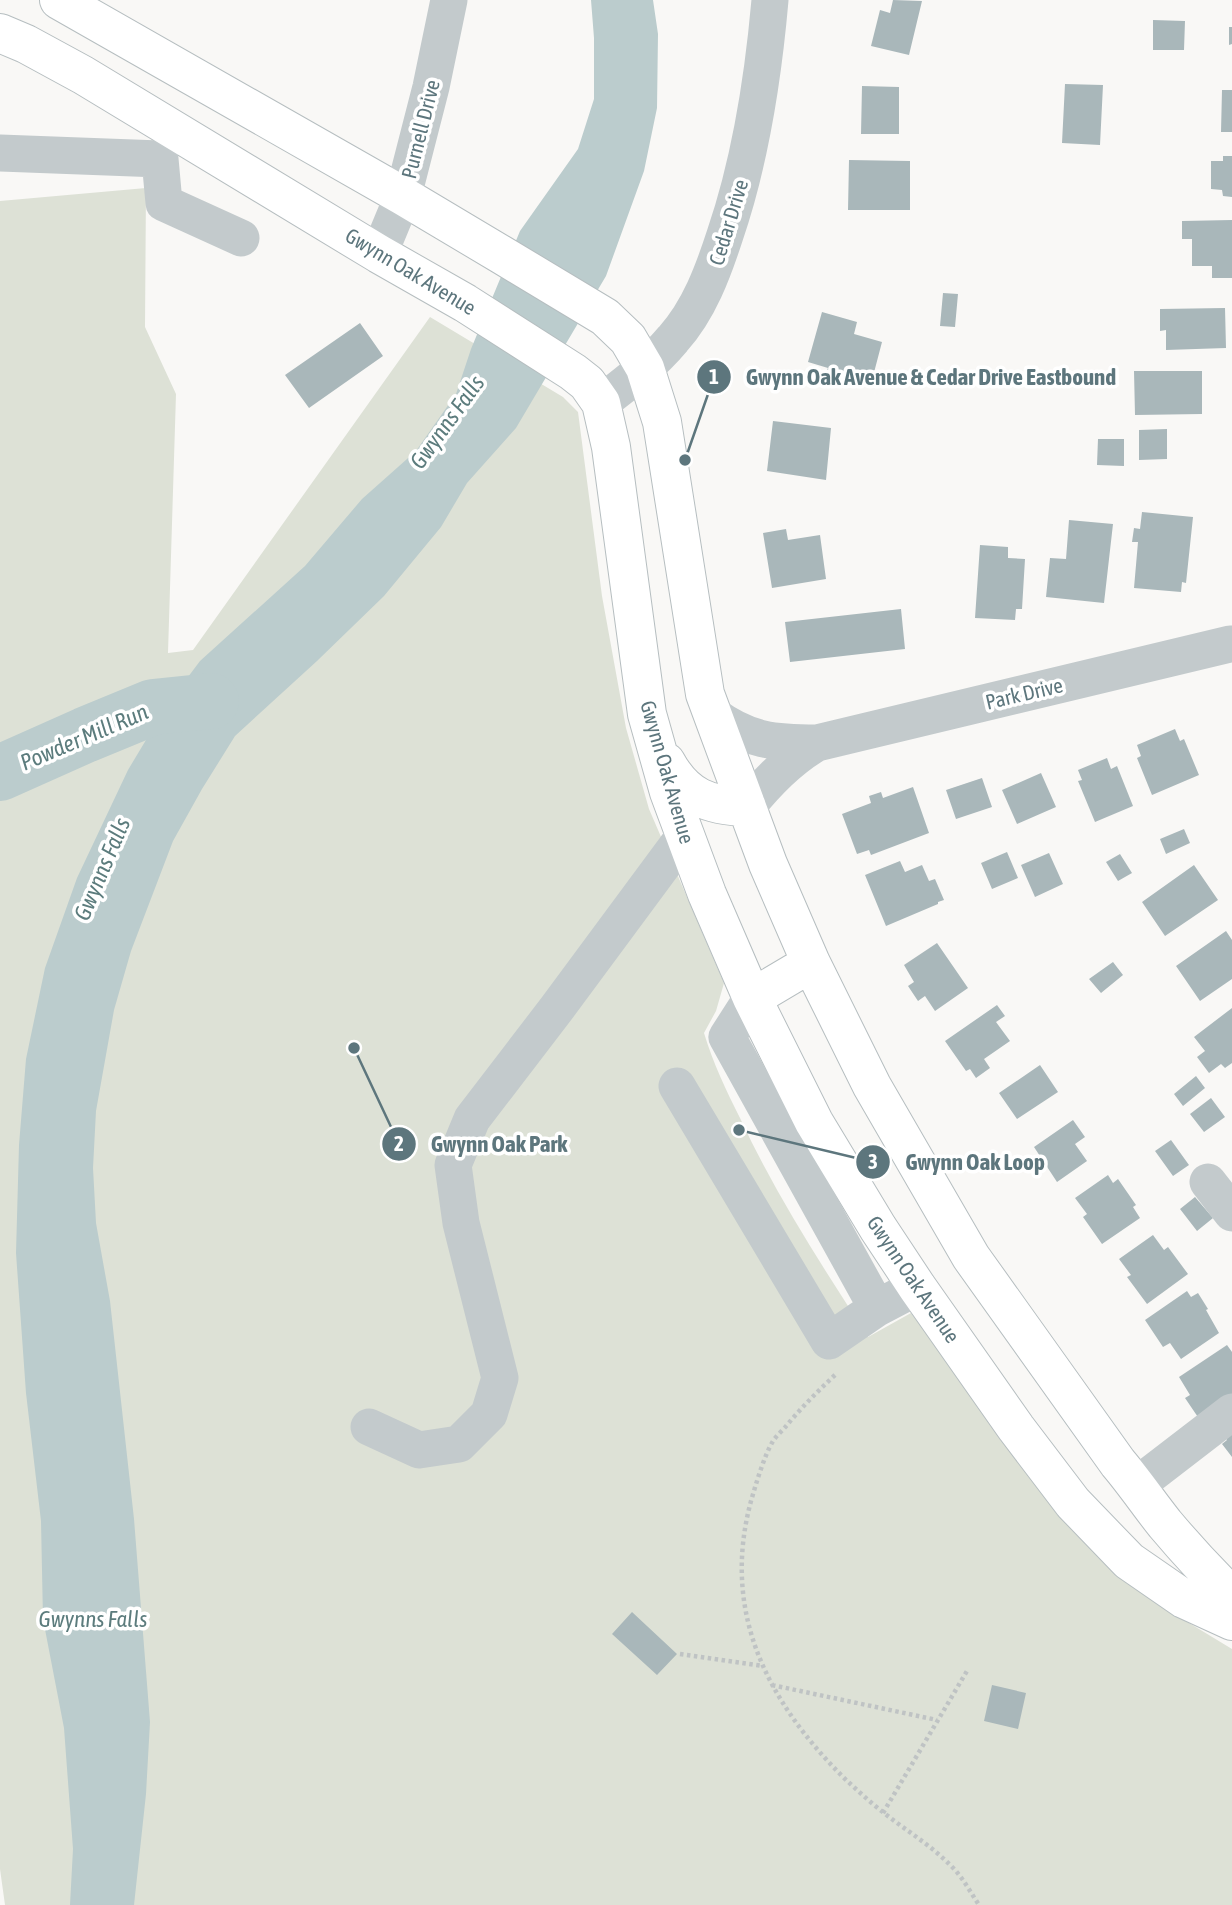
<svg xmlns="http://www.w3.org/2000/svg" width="1232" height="1905" viewBox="0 0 1232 1905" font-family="'Asap Condensed',sans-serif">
<rect width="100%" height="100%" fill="#f9f8f6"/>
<path fill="#dde1d6" d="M146 188 145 327 176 394 168 653 193 650 430 317 563 397 578 412 602 596 626 728 649 809 724 983 716 1011 704 1033C713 1063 726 1090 740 1118 776 1195 822 1266 868 1337L911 1313 1009 1443 1108 1562 1161 1606 1232 1649V1905H5L0 1869V201Z"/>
<path fill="#bbcccd" d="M591 0H653L658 34 657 108 644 171 606 276 516 428 467 483 441 527 384 596 317 661 235 736 202 789 173 841 131 951 114 1010 96 1111 93 1168 96 1223 110 1301 134 1519 150 1722 146 1794 134 1905H70L73 1849 64 1728 43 1619 41 1521 26 1393 16 1253 19 1145 26 1059 45 968 77 878 128 770 167 705 200 661 305 566 362 499 416 451 456 394 471 349 520 231 578 149 594 99V38Z"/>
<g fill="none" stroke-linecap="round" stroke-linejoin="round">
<path stroke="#bbcccd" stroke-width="56" d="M0 773 85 735 153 707 211 701"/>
</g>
<path fill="#a9b7ba" d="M893 0 922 1 909 55 871 46 880 10 890 13Z
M1153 20 1185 21 1184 50H1153Z
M1229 27H1232V44L1229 45Z
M1065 84 1103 85 1100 145 1062 143Z
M862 86 899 87V134H861Z
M1222 90H1232V132H1221Z
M1223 156H1232V197L1223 196 1222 190 1211 189V161H1223Z
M849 160 910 161V210H848Z
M1232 220V278H1212V266H1192V239H1182V221Z
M943 293 958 294 955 327 940 326Z
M1225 308 1226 348 1166 350V330L1160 331V309Z
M822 312 857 322 854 334 882 342 871 384 826 372 828 368 808 362Z
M360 323 383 356 309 408 285 375Z
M1134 371H1202V414L1135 415Z
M773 421 831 428 826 480 767 471Z
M1167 429V459L1139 460V430Z
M1098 439H1124V466L1097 465Z
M1142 512 1193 517 1186 583 1182 582 1181 592 1134 588 1138 542H1132L1134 528 1140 529Z
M1069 520 1113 524 1104 603 1046 597 1050 558 1066 559Z
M786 529 788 540 820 535 826 579 772 588 763 533Z
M980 545 1008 547V558L1025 559 1022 609H1016L1015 620 975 618Z
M901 609 905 649 790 662 785 622Z
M1175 729 1180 741 1184 739 1199 775 1152 795 1137 758 1141 756 1137 745Z
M1107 758 1111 769 1117 766 1133 806 1095 822 1078 781 1082 780 1078 770Z
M1041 773 1056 807 1017 824 1002 790Z
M982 778 992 807 956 819 946 790Z
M913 787 929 833 871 855 869 850 857 854 842 814 871 803 869 796 881 792 883 798Z
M1184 829 1190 843 1166 854 1160 839Z
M1007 852 1018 878 992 889 981 863Z
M1049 853 1063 884 1035 897 1021 865Z
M1120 854 1132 873 1118 881 1106 862Z
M900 861 905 872 922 865 929 881 935 879 944 900 938 902V904L886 926 865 875Z
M1194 865 1218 900 1165 936 1142 902Z
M1226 931 1232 940V979L1200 1001 1176 966Z
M937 943 968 988 935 1011 925 996 918 1001 908 986 914 982 904 965Z
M1113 962 1123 975 1101 993 1089 979Z
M997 1005 1005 1016 996 1022 1010 1041 984 1059 990 1068 976 1078 970 1069 966 1071 945 1041Z
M1232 1008V1063L1225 1068 1221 1064 1209 1073 1197 1057 1205 1051 1194 1037Z
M1040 1065 1058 1092 1017 1119 999 1093Z
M1196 1076 1205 1088 1183 1106 1174 1094Z
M1211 1098 1225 1117 1204 1132 1190 1114Z
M1073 1120 1085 1137 1075 1144 1087 1161 1057 1182 1034 1147Z
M1171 1140 1189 1165 1173 1176 1155 1151Z
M1108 1175 1113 1183 1118 1179 1136 1205 1133 1207 1140 1218 1102 1244 1083 1217 1087 1214 1075 1198Z
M1195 1197 1213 1218 1197 1231 1180 1209Z
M1153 1235 1164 1250 1168 1247 1188 1274 1147 1304 1127 1277 1131 1275 1119 1259Z
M1187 1291 1191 1297 1198 1293 1208 1309 1206 1310 1219 1333 1181 1359 1170 1343 1163 1347 1145 1320Z
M1227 1345 1232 1352V1401L1204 1426 1185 1398 1190 1395 1179 1377Z
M1232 1420V1457L1222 1444 1227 1440 1219 1429Z
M632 1612 677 1654 657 1675 612 1634Z
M992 1685 1026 1693 1018 1729 984 1721Z"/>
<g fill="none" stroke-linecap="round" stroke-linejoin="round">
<g stroke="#b6bec0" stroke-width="40">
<path id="major" d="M59 0 403 196 502 255 605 317 628 339 645 368 662 422 705 694 768 864 811 963 872 1086 971 1257 1118 1463C1135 1483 1149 1504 1165 1524 1186 1549 1208 1573 1232 1596
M0 33 26 44 83 75 379 254 465 303 573 372 587 383 601 403 611 447 647 714 669 792 707 894 752 998 814 1122 878 1228 917 1287 1016 1428 1073 1503 1129 1561 1184 1599 1232 1621
M666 762C685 797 709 806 747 807
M752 998 811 963"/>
</g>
<path stroke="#bfc3c4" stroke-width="4.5" stroke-dasharray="3.5 3.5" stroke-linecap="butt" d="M835 1375C818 1391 802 1407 787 1425 783 1430 777 1435 773 1441 764 1456 756 1484 751 1501 721 1612 767 1701 844 1778 857 1790 871 1803 884 1813 908 1832 934 1847 955 1870 964 1880 971 1893 979 1905
M680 1654 763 1666
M772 1685 937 1720
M883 1813 967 1671"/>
<path stroke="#c3cacc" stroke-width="37" d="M0 153 160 159 164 203 241 238
M379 254 403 196 431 87 449 0
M601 403C627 383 652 364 673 339 699 310 713 272 725 235 751 159 763 80 770 0
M713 715C749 741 774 743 817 743L1230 644
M747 807C767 782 789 759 817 743
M752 998 727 1037 877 1308 917 1287
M677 1086 829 1341 877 1308
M1208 1182 1232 1213
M369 1427 419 1450 459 1444 489 1414 500 1378 461 1223 453 1165 472 1119 557 1008 685 835
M1137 1485 1232 1412"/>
<use href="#major" stroke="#fff" stroke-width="38"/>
</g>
<g text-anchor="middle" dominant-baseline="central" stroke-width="7" stroke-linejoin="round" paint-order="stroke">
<g font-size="21" fill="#5d767d" stroke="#fff">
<text transform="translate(420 129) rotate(-76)">Purnell Drive</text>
<text transform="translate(728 222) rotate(-73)">Cedar Drive</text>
<text transform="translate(411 271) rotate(31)">Gwynn Oak Avenue</text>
<text transform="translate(1024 693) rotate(-13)">Park Drive</text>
<text transform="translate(668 772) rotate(74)">Gwynn Oak Avenue</text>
<text transform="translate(914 1279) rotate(56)">Gwynn Oak Avenue</text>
</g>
<g font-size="23" font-style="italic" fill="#5c7c7d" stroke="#fff">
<text transform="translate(447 422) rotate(-54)">Gwynns Falls</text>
<text transform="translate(84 737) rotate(-23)">Powder Mill Run</text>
<text transform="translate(102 869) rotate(-67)">Gwynns Falls</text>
<text x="93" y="1619">Gwynns Falls</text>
</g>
</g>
<path fill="none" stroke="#5d767d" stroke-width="2.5" d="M685 460L714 377M354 1048L399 1144M739 1130L873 1162"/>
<g fill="#5d767d" stroke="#fff" stroke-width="2.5">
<circle cx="685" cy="460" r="7"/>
<circle cx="354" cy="1048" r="7"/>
<circle cx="739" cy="1130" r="7"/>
<circle cx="714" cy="377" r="18"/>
<circle cx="399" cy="1144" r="18"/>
<circle cx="873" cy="1162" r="18"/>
</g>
<g font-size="21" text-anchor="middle" font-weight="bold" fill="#fff">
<text x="714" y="384">1</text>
<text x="399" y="1151">2</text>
<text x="873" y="1169">3</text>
</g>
<g font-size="23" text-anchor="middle" font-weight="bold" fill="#5d767d" stroke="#fff" stroke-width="7" stroke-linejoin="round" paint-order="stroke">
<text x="931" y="385">Gwynn Oak Avenue &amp; Cedar Drive Eastbound</text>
<text x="499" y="1152">Gwynn Oak Park</text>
<text x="975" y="1170">Gwynn Oak Loop</text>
</g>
</svg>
